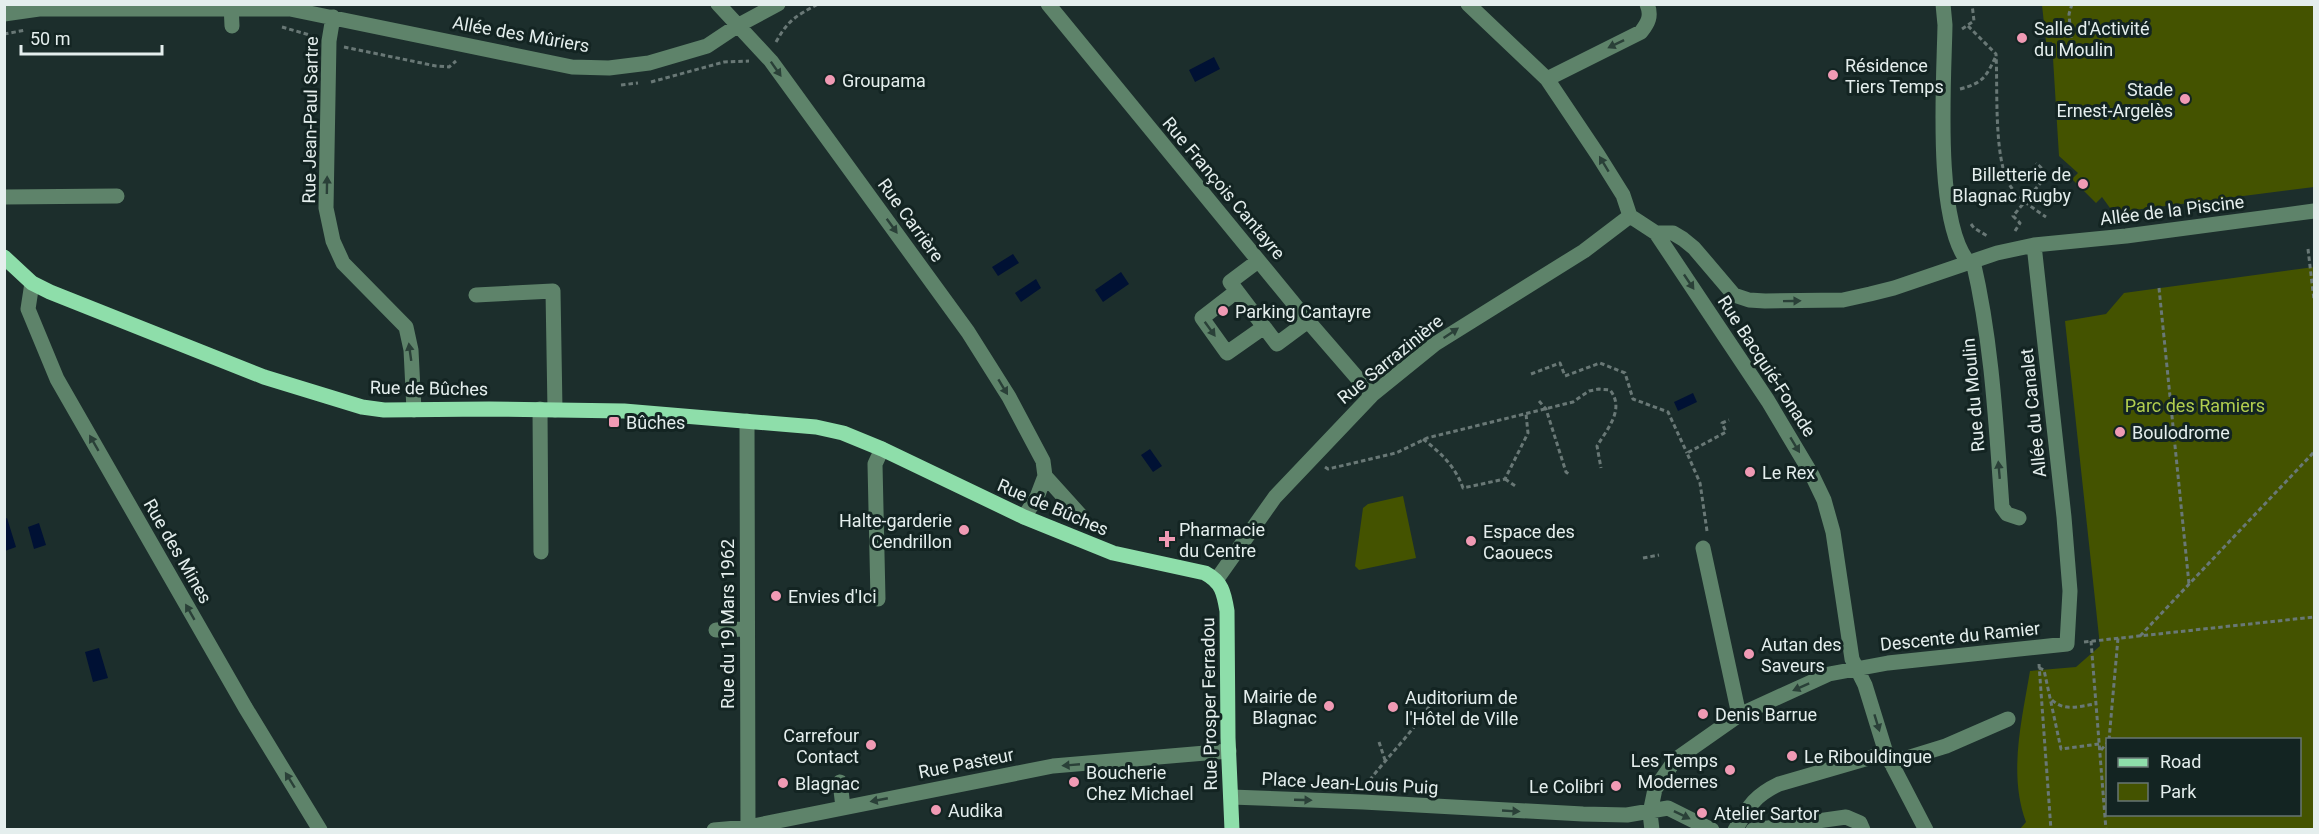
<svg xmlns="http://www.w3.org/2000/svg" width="2319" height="834" viewBox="0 0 2319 834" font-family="Roboto,sans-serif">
<rect width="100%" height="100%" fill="#1c2e2c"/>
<path fill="#445300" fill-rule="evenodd" d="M2042 5H2314V187L2111 213 2110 208 2102 197 2096 203 2072 179 2078 173 2059 156 2052 42H2046Z
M2314 267V829H2020L2026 822C2008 774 2022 720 2030 671L2076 667 2100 646 2065 321 2106 314 2124 293ZM2108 740H2300V814H2108Z
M1403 496 1416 558 1359 570 1355 566 1363 508 1368 504Z"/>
<path fill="#001134" d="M1214 57 1220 69 1195 82 1189 70Z
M1013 254 1019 263 998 276 992 267Z
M1121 272 1129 284 1103 302 1095 290Z
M1036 279 1041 288 1021 302 1015 293Z
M1693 393 1697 402 1678 411 1674 402Z
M1150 449 1162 466 1153 472 1141 455Z
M7 518 16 547 5 551V519Z
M39 523 46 545 34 549 28 527Z
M99 648 108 678 93 682 85 652Z"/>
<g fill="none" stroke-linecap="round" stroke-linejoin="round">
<path stroke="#697876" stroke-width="3" stroke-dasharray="4.5 3" stroke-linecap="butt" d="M1968 26 1996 54C1998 87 1993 162 2011 187 2020 200 2033 208 2046 217
M282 27 313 36
M1962 29 1974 21 1972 4
M4 34 26 30
M2071 38 2069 14 2072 4
M776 42C788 20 796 16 818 4
M344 47 436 66 449 67 456 61
M651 82 724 62 749 61
M621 85 638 83
M1960 89C1983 83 1986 77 1996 56
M1971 224 1974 228 1989 237
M2015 231 2020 223 2013 216 2048 174 2036 163
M2308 249 2314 300
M2159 288 2189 584
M1531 374 1560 363 1565 376 1600 363 1625 373 1633 399 1668 412 1687 453
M1539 401 1546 409 1566 472 1570 475
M1423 439C1441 453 1455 466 1463 488L1505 479 1528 433 1526 414
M1325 467 1328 469 1396 453 1427 438 1573 402 1589 391 1599 389 1610 390C1625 409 1608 428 1597 446L1601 468
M1505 479 1517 487
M1707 531 1700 483 1687 453 1726 432 1722 423 1729 420
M1643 558 1659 555
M2140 636 2314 452
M2091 641 2106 830
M2084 642 2314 617
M2039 664 2051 830
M2039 668 2044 670 2061 749 2099 744
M2052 700C2065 712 2079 706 2096 704
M2109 740 2118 638
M1379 742 1385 760
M2101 750 2108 742
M1365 786C1387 757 1415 730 1434 699"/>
<path stroke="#5e836a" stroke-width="15" d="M231 4 232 26
M718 4 771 61 968 332 1009 397 1043 461 1045 476 1037 497 1024 517
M1048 4 1308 321 1372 395
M1468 4 1547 79 1598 155 1623 195 1630 216
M1943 4 1945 25C1944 81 1934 219 1968 262
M4 14 39 9H290L572 67 609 68 649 63 707 46 737 26 778 4
M333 17 329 41 326 208 333 241 343 263 406 327 411 350 414 410
M1547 79 1641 32C1648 23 1652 16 1647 4
M4 197 117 196
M1630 216 1656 233H1673L1683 239 1694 248 1734 295 1749 300 1765 301 1843 300 1870 294 1894 288 1997 253 2034 245 2126 236 2314 211
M1656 233 1768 401 1812 475 1824 500 1833 532 1852 659 1865 685 1886 753 1926 830
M1258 261 1230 282 1277 344 1308 321
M1973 261C1992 342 1996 424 2002 507L2007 514 2019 518
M32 283 28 309 57 379 245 707 320 830
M1237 291 1202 318 1227 353 1264 327
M476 295 553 291 555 410
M540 409 541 552
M747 421 748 830
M1045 476 1082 517
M1703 548 1739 715
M1217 579 1275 497 1372 395 1435 344 1584 251 1630 216
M878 599 875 464 882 449
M716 630 746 629
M1891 763 1946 746 2008 719
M840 782 843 807
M1231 797 1363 802 1583 814 1627 815 1668 808 1712 830
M714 830 748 827 1053 766 1229 751
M1652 830 1650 813 1655 789 1675 760 1739 715 1829 674 1888 663 2067 644 2070 591 2064 517 2034 245
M1735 830C1749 806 1754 796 1779 784L1886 753
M1753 830 1846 817 1860 823 1863 830"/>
<path stroke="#8edeaa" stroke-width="15" d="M4 257 32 283 50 292 264 377 362 407 384 410 489 409 624 411 816 427 843 433 882 449 1024 517 1113 553 1205 573C1222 582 1224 593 1227 611L1228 738 1232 830"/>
</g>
<defs><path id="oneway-solid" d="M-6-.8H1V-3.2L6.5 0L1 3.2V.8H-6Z" transform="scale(1.5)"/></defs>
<g fill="#2a4038">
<use href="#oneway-solid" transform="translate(1616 44) rotate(154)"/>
<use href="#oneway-solid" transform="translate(776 69) rotate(55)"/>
<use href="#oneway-solid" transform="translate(1604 164) rotate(-121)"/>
<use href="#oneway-solid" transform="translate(327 185) rotate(-89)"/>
<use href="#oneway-solid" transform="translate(892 226) rotate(54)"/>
<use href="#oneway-solid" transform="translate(1689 282) rotate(56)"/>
<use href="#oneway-solid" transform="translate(1792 301) rotate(-1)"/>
<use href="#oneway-solid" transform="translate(1210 329) rotate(54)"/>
<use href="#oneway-solid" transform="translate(1451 333) rotate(-34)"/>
<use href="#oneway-solid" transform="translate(410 352) rotate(-98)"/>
<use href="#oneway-solid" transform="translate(1003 387) rotate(59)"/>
<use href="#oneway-solid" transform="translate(94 443) rotate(-120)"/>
<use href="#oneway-solid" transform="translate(1795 445) rotate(59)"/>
<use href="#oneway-solid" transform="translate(1999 470) rotate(-95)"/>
<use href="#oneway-solid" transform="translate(190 612) rotate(-120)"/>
<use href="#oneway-solid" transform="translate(1801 687) rotate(156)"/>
<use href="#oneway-solid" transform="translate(1877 723) rotate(73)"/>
<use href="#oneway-solid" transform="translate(1071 765) rotate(175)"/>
<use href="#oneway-solid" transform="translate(290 780) rotate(-122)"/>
<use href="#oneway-solid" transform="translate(879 800) rotate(169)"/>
<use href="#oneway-solid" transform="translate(1303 800) rotate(2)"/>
<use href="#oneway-solid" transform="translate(1511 811) rotate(3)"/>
<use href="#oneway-solid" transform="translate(1682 815) rotate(26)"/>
</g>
<g fill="#f09ab4" stroke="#132422" stroke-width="2">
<circle cx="2022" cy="38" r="6"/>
<circle cx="1833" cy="75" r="6"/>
<circle cx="830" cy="80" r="6"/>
<circle cx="2185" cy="99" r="6"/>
<circle cx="2083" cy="184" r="6"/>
<circle cx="1223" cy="311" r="6"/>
<rect x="608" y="416" width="12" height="12" rx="3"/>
<circle cx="2120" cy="432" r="6"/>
<circle cx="1750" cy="472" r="6"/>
<circle cx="964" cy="530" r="6"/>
<path d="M1164 530h6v6h6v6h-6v6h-6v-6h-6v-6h6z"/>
<circle cx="1471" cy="541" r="6"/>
<circle cx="776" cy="596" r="6"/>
<circle cx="1749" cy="654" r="6"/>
<circle cx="1329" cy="706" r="6"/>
<circle cx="1393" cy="707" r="6"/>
<circle cx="1703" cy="714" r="6"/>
<circle cx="871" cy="745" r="6"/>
<circle cx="1792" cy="756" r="6"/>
<circle cx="1730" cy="770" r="6"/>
<circle cx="1074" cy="782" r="6"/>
<circle cx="783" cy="783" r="6"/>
<circle cx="1616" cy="786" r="6"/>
<circle cx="936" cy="810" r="6"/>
<circle cx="1702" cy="813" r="6"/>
</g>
<g text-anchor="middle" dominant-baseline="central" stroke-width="6" stroke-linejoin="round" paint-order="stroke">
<g font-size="18" fill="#e4eeed" stroke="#132422" text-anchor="start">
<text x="2034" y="28">Salle d'Activité<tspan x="2034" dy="21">du Moulin</tspan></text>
<text x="1845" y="65">Résidence<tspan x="1845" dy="21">Tiers Temps</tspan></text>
<text x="842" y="80">Groupama</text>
<text x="2173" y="89" text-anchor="end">Stade<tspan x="2173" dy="21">Ernest-Argelès</tspan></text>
<text x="2071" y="174" text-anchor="end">Billetterie de<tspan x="2071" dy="21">Blagnac Rugby</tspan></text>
<text x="1235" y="311">Parking Cantayre</text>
<text x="626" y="422">Bûches</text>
<text x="2132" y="432">Boulodrome</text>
<text x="1762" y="472">Le Rex</text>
<text x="952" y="520" text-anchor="end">Halte-garderie<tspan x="952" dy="21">Cendrillon</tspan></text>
<text x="1179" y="529">Pharmacie<tspan x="1179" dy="21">du Centre</tspan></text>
<text x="1483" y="531">Espace des<tspan x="1483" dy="21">Caouecs</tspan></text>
<text x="788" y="596">Envies d'Ici</text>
<text x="1761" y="644">Autan des<tspan x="1761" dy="21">Saveurs</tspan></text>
<text x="1317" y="696" text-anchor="end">Mairie de<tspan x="1317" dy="21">Blagnac</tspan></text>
<text x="1405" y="697">Auditorium de<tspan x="1405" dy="21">l'Hôtel de Ville</tspan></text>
<text x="1715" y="714">Denis Barrue</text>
<text x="859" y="735" text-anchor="end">Carrefour<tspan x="859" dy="21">Contact</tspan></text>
<text x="1804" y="756">Le Ribouldingue</text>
<text x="1718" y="760" text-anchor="end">Les Temps<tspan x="1718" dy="21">Modernes</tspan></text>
<text x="1086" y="772">Boucherie<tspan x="1086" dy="21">Chez Michael</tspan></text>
<text x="795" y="783">Blagnac</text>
<text x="1604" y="786" text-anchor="end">Le Colibri</text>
<text x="948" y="810">Audika</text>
<text x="1714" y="813">Atelier Sartor</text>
</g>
<g font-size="18" fill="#e4eeed" stroke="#132422">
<text transform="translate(521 34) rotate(10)">Allée des Mûriers</text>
<text transform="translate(310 120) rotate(-89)">Rue Jean-Paul Sartre</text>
<text transform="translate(1224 188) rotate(50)">Rue François Cantayre</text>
<text transform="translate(2172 210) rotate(-7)">Allée de la Piscine</text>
<text transform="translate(911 220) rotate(54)">Rue Carrière</text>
<text transform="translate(1390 359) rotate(-39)">Rue Sarrazinière</text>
<text transform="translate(1767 366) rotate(57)">Rue Bacquié-Fonade</text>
<text transform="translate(429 388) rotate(1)">Rue de Bûches</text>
<text transform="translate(1973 395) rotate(-95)">Rue du Moulin</text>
<text transform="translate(2033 413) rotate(-96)">Allée du Canalet</text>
<text transform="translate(1053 507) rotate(23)">Rue de Bûches</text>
<text transform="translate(178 551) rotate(60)">Rue des Mines</text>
<text transform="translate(727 624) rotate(-90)">Rue du 19 Mars 1962</text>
<text transform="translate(1960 636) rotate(-6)">Descente du Ramier</text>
<text transform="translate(1209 704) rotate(-91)">Rue Prosper Ferradou</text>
<text transform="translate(966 763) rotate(-11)">Rue Pasteur</text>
<text transform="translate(1350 783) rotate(3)">Place Jean-Louis Puig</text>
</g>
<g font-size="18" fill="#b1ce4f" stroke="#132422">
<text x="2195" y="405">Parc des Ramiers</text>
</g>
</g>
<rect width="2319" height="834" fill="none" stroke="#e4eeed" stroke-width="12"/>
<rect x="2106" y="738" width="195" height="78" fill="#132422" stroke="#677573" stroke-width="1.5"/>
<rect x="2118" y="758" width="30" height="9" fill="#8edeaa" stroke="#677573" stroke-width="1.5"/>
<text x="2160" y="768" font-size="18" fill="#e4eeed">Road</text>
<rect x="2118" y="783" width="30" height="18" fill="#445300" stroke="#677573" stroke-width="1.5"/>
<text x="2160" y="798" font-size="18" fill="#e4eeed">Park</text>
<path d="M21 45v9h141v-9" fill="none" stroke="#e4eeed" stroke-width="3"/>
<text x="30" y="45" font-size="18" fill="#e4eeed" stroke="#132422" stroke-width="4.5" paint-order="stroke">50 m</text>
</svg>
